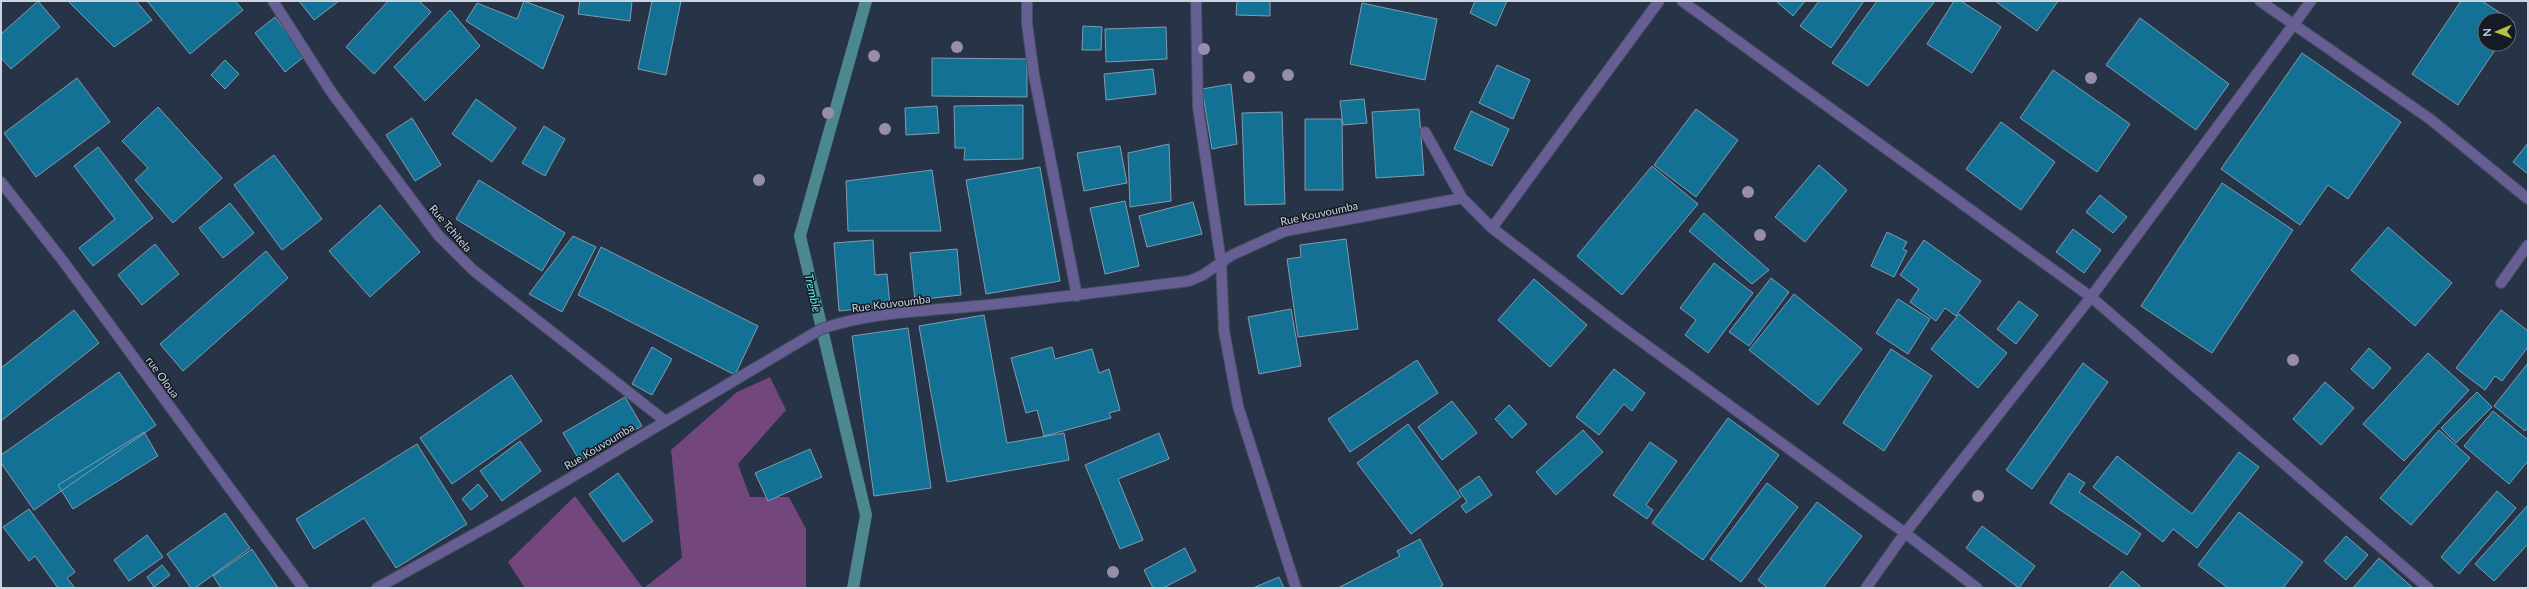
<svg xmlns="http://www.w3.org/2000/svg" width="2529" height="589" viewBox="0 0 2529 589" font-family="Lato,sans-serif">
<rect width="100%" height="100%" fill="#273347"/>
<path fill="#73477c" d="M770 377 786 410 738 464 750 497H789L806 529V588H644L682 558 671 450 737 392Z
M575 496 643 588H525L508 562Z"/>
<g fill="none" stroke-linecap="round" stroke-linejoin="round">
<path stroke="#4d8890" stroke-width="12" d="M853 588 866 515 800 236 866 1"/>
</g>
<path fill="#137196" stroke="#809dac" d="M38 1 60 27 11 69 1 58V34Z
M71 1H136L152 20 114 47 69 2Z
M147 1H235L243 10 190 54Z
M299 1H339L314 20Z
M388 1H419L431 12 374 74 346 47Z
M524 1 564 16 543 69 466 21 477 3 517 19Z
M580 1H632L630 21 578 14Z
M652 1H681L666 75 638 69Z
M1237 1H1270V16L1236 15Z
M1475 1H1507L1496 26 1470 13Z
M1776 1H1805L1793 16Z
M1819 1H1864L1831 48 1800 26Z
M1877 1H1935L1868 86 1832 63Z
M1954 1H1961L2001 27 1972 73 1927 44Z
M1995 1H2058L2037 31Z
M2461 1H2482L2514 22 2509 29V20H2485V44H2499L2458 105 2412 74Z
M1362 3 1437 19 1425 80 1350 64Z
M450 10 480 46 425 101 394 67Z
M275 17 305 56 285 72 255 33Z
M2140 18 2229 84 2196 130 2106 65Z
M1083 26 1102 27 1101 50H1082Z
M1166 27 1167 59 1106 62 1105 29Z
M2302 53 2401 122 2348 199 2328 185 2300 225 2221 169Z
M932 58 1027 59V97L932 96Z
M225 60 239 74 225 89 211 75Z
M1497 65 1530 80 1513 119 1479 103Z
M1153 69 1156 94 1106 100 1104 74Z
M2053 70 2130 124 2097 172 2020 118Z
M77 78 110 122 36 177 4 133Z
M1231 84 1237 144 1212 149 1202 89Z
M476 99 516 128 492 162 452 134Z
M1364 99 1367 123 1343 125 1340 101Z
M1023 105V159L964 160 965 148H955L954 106Z
M937 106 939 133 906 135 905 108Z
M158 107 222 178 173 223 135 180 148 168 122 141Z
M1419 109 1424 175 1376 178 1372 112Z
M1696 109 1738 140 1696 197 1654 165Z
M1471 111 1509 129 1492 166 1454 149Z
M1282 112 1285 204 1245 205 1242 113Z
M412 118 441 165 415 181 386 135Z
M1305 119H1342L1343 190H1305Z
M2001 122 2055 162 2021 210 1966 169Z
M544 126 565 139 545 176 522 163Z
M2528 143V174L2513 162Z
M1169 144 1171 201 1130 207 1128 153Z
M1120 146 1127 183 1084 191 1077 153Z
M98 147 153 218 93 266 79 248 115 219 74 166Z
M274 155 322 219 282 250 234 185Z
M1819 165 1847 190 1805 242 1775 217Z
M1652 166 1698 204 1622 295 1577 256Z
M1040 167 1060 281 986 294 966 180Z
M932 170 941 231H848L846 181Z
M479 180 565 233 542 271 456 219Z
M2222 183 2293 230 2212 353 2141 306Z
M2100 195 2127 217 2113 233 2086 212Z
M1125 201 1139 266 1105 274 1090 208Z
M1193 202 1202 234 1147 247 1139 216Z
M230 203 254 233 223 258 199 228Z
M380 205 420 252 370 297 329 251Z
M1704 213 1769 270 1752 284 1689 231Z
M2388 227 2452 283 2415 326 2351 270Z
M2073 229 2101 250 2084 273 2056 252Z
M1887 232 1907 242 1903 249 1907 251 1894 277 1871 266Z
M573 236 596 247 562 312 529 294Z
M1346 239 1358 329 1298 337 1287 259 1301 257 1300 245Z
M873 240 875 275 887 274 890 306 839 311 834 243Z
M1924 240 1981 281 1956 316 1945 308 1936 321 1910 302 1919 289 1900 275Z
M155 244 179 274 142 305 118 275Z
M601 247 758 326 735 375 578 295Z
M957 249 961 295 915 300 910 253Z
M266 251 288 278 183 371 160 344Z
M1714 263 1753 293 1708 353 1685 335 1696 320 1680 308Z
M1771 278 1789 292 1749 346 1729 332Z
M1534 279 1587 325 1550 367 1498 320Z
M1794 294 1862 349 1818 405 1749 350Z
M1898 299 1930 319 1908 354 1876 333Z
M2019 301 2038 315 2016 344 1997 329Z
M1291 309 1301 366 1259 374 1248 317Z
M74 310 99 343 1 421V368Z
M2501 310 2528 331V347L2502 381 2495 376 2485 390 2456 368Z
M1959 314 2007 353 1978 388 1931 349Z
M984 315 1007 443 1064 433 1069 460 947 482 919 326Z
M908 328 931 488 874 496 852 336Z
M652 347 672 359 652 395 632 384Z
M1052 347 1055 359 1092 349 1099 373 1109 369 1120 410 1109 413 1111 418 1044 436 1037 410 1026 413 1011 358Z
M2369 348 2391 368 2373 389 2351 369Z
M1891 349 1932 376 1884 451 1843 423Z
M2428 353 2469 390 2404 461 2363 424Z
M1417 360 1438 393 1350 452 1328 419Z
M2083 363 2108 382 2032 489 2006 470Z
M2528 363V427L2525 431 2494 406Z
M1614 369 1645 393 1632 411 1624 404 1599 435 1576 417Z
M119 372 156 425 34 510 1 463V455Z
M511 375 542 421 452 484 420 438Z
M2325 382 2354 408 2321 445 2293 419Z
M2477 392 2492 407 2456 443 2441 428Z
M625 397 642 426 580 461 563 433Z
M1452 401 1477 433 1442 460 1418 427Z
M1509 405 1527 424 1512 438 1495 419Z
M2493 411 2528 440V461L2509 484 2464 446Z
M1728 418 1779 455 1703 560 1652 523Z
M1408 424 1461 497 1411 534 1357 463Z
M1583 430 1603 452 1556 495 1536 472Z
M2439 430 2470 458 2411 525 2380 498Z
M144 432 158 456 73 509 58 485Z
M1159 433 1169 459 1118 479 1143 540 1120 549 1085 465Z
M520 441 541 471 502 501 480 471Z
M1650 442 1677 461 1646 505 1653 510 1647 519 1613 495Z
M417 444 467 524 396 568 364 518 314 549 296 519Z
M810 449 822 477 768 501 755 473Z
M2239 452 2259 467 2197 548 2173 529 2163 542 2093 487 2117 456 2192 514Z
M618 473 653 521 623 542 589 494Z
M2069 473 2085 483 2079 492 2141 534 2127 555 2050 503Z
M1479 476 1492 495 1466 513 1461 506 1467 502 1459 490Z
M1767 483 1798 507 1741 582 1710 559Z
M478 484 488 496 471 510 462 499Z
M2497 491 2516 508 2459 574 2441 557Z
M1817 502 1862 536 1823 588H1768L1758 580Z
M2528 505V544L2494 581 2475 564Z
M29 509 75 572 67 578 75 588H58L35 556 29 561 3 527Z
M2239 512 2303 562 2283 588H2228L2198 565Z
M225 513 250 548 195 588H191L167 554Z
M1982 526 2035 566 2019 588 1966 548Z
M147 535 163 557 129 581 114 560Z
M2346 536 2368 555 2346 580 2324 561Z
M1420 539 1443 585 1438 588H1338L1400 556 1397 551Z
M1185 548 1196 571 1163 588H1153L1144 570Z
M252 549 278 588H221L213 576Z
M2379 558 2413 588H2353Z
M162 565 170 575 154 587 147 577Z
M2122 571 2140 586 2138 588H2108Z
M1279 577 1284 588H1253Z"/>
<g fill="none" stroke-linecap="round" stroke-linejoin="round">
<g stroke="#455063" stroke-width="12">
<path id="minor" d="M273 1 332 93 438 235 473 270 664 420
M1027 1V24L1034 75 1077 296
M1196 1 1198 107 1221 262 1224 331 1238 406 1296 588
M1682 1 2091 297 2428 588
M2260 1 2430 119 2528 199
M1425 132 1462 198 1492 228 1620 326 1905 533 1977 588
M1 182 63 261 303 588
M1492 228 1659 1
M2501 283 2528 245
M377 588 496 522 821 329C871 312 925 311 977 306 1048 299 1118 290 1189 281L1203 275 1232 255 1285 231 1462 198
M1866 588 1905 533 2091 297 2311 1"/>
</g>
<use href="#minor" stroke="#675f94" stroke-width="10"/>
</g>
<g fill="#988dab">
<circle cx="957" cy="47" r="6"/>
<circle cx="1204" cy="49" r="6"/>
<circle cx="874" cy="56" r="6"/>
<circle cx="1288" cy="75" r="6"/>
<circle cx="1249" cy="77" r="6"/>
<circle cx="2091" cy="78" r="6"/>
<circle cx="828" cy="113" r="6"/>
<circle cx="885" cy="129" r="6"/>
<circle cx="759" cy="180" r="6"/>
<circle cx="1748" cy="192" r="6"/>
<circle cx="1760" cy="235" r="6"/>
<circle cx="2293" cy="360" r="6"/>
<circle cx="1978" cy="496" r="6"/>
<circle cx="1113" cy="572" r="6"/>
</g>
<g text-anchor="middle" dominant-baseline="central" stroke-width="3" stroke-linejoin="round" paint-order="stroke">
<g font-size="11" fill="#ccd4e0" stroke="#151b24">
<text transform="translate(1319 213) rotate(-12)">Rue Kouvoumba</text>
<text transform="translate(451 228) rotate(49)">Rue Tchitela</text>
<text transform="translate(891 303) rotate(-7)">Rue Kouvoumba</text>
<text transform="translate(163 377) rotate(54)">rue Oloua</text>
<text transform="translate(599 446) rotate(-31)">Rue Kouvoumba</text>
</g>
<g font-size="12" font-style="italic" fill="#5deef8" stroke="#151b24">
<text transform="translate(813 293) rotate(77)">Tremble</text>
</g>
</g>
<rect width="2529" height="589" fill="none" stroke="#ccd4e0" stroke-width="4"/>
<g transform="translate(2497 32) rotate(268)"><circle r="19" fill="#151b24" stroke="#5e656f"/>
<path d="M0-3L7 15L0 10L-7 15Z" fill="#bac045"/>
<text y="-6" font-size="11" font-weight="bold" text-anchor="middle" fill="#ccd4e0">N</text>
</g>
</svg>
